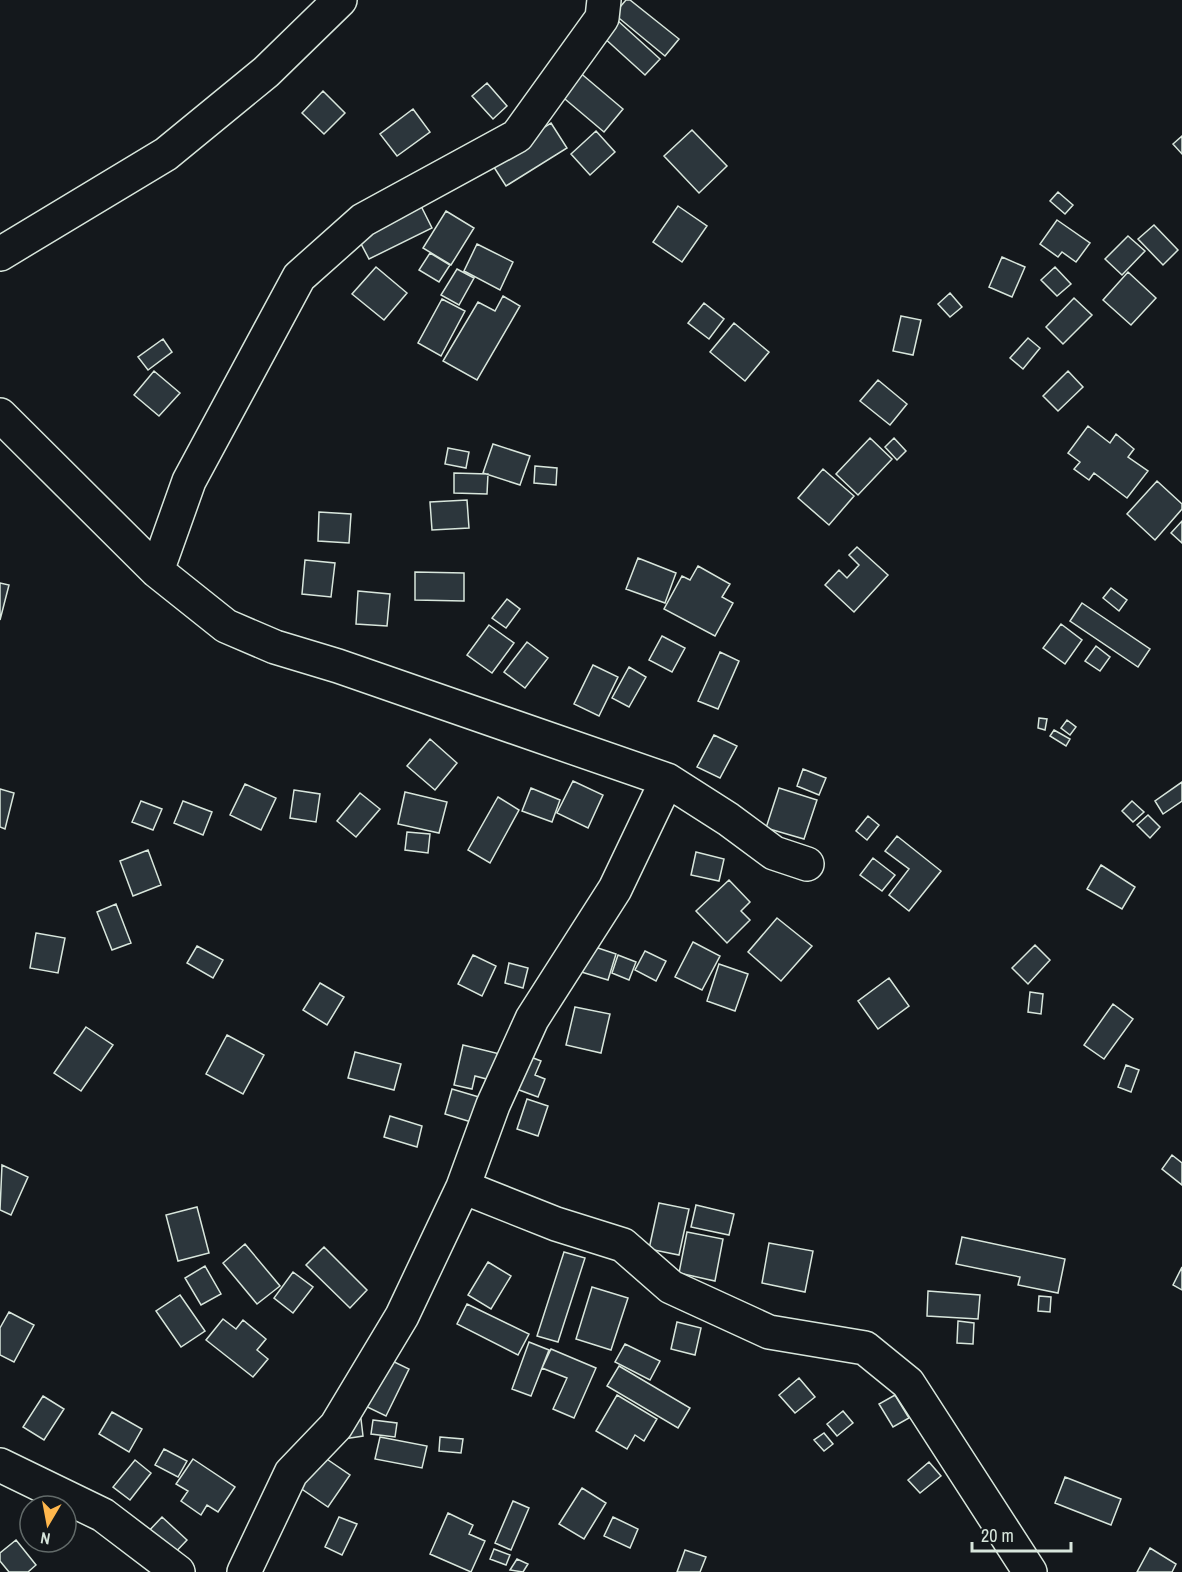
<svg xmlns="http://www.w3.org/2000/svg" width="1182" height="1572" viewBox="0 0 1182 1572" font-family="'Archivo Narrow',sans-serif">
<rect width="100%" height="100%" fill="#14181c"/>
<path fill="#2c363c" stroke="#d8e6dc" stroke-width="1.5" d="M626 0H630L679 39 665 56 614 14Z
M617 20 660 59 645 75 602 36Z
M578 71 623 109 604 132 559 94Z
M487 83 507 106 493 119 472 96Z
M323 91 345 113 324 134 302 113Z
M413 109 430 132 397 156 380 134Z
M551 123 567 148 506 186 490 161Z
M692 130 727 166 699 193 664 156Z
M596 131 615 152 590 175 571 154Z
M1182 136V154L1173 144Z
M1058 192 1073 205 1065 214 1050 201Z
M421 206 432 228 369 259 358 238Z
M678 206 707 226 682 262 653 242Z
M446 211 474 228 451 265 423 248Z
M1057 220 1090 243 1076 262 1062 252 1058 257 1040 244Z
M1154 225 1178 250 1163 265 1138 239Z
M1128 236 1145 251 1122 275 1105 259Z
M477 244 513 262 500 290 464 271Z
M430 253 450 265 439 282 419 270Z
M1002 257 1025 267 1012 297 989 287Z
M376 267 407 293 384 320 352 294Z
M1055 267 1071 284 1057 296 1041 280Z
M457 269 474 278 459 305 441 295Z
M1128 272 1156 298 1131 325 1103 300Z
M950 293 962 307 950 317 938 304Z
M503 296 520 306 477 380 443 361 478 302 495 311Z
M1074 298 1092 315 1063 344 1046 327Z
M442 299 465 311 441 356 418 343Z
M704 303 724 319 709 339 688 323Z
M901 316 921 320 913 355 893 351Z
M734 323 769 352 745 381 710 352Z
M1028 338 1040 348 1023 369 1010 358Z
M163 339 172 352 148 370 138 357Z
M154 371 180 393 159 416 134 395Z
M1068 371 1083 387 1058 411 1043 396Z
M878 380 907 404 890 425 860 401Z
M1088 426 1110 443 1116 434 1134 449 1128 457 1148 471 1127 498 1094 473 1089 480 1074 469 1080 462 1068 453Z
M870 438 892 459 858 495 836 474Z
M894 438 906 451 897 460 885 447Z
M493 444 530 456 520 485 483 473Z
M448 448 469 452 466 468 445 464Z
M535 466 557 468 556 485 534 483Z
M823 469 854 496 829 525 798 498Z
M454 473 488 474 487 494 454 493Z
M1157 481 1182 504V509L1155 540 1127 514Z
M467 500 469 528 432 530 430 502Z
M319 512 351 514 349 543 318 541Z
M1182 521V543L1171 533Z
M857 547 888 575 854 612 825 585 839 570 847 578 859 565 849 555Z
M638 558 676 573 665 603 626 589Z
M305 560 335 563 331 597 302 594Z
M698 566 730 584 722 597 733 603 715 636 664 609 682 576 690 580Z
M415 572 464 573V601L415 600Z
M0 583 9 585 0 620Z
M1111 588 1127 600 1119 611 1103 598Z
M358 591 390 594 387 626 356 624Z
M507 599 520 609 506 628 492 618Z
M1082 603 1150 649 1138 667 1070 621Z
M1061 624 1082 640 1065 664 1043 648Z
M489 625 514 643 492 673 467 655Z
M662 636 685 648 672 672 649 660Z
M527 642 548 658 525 688 504 672Z
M1096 646 1110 657 1100 671 1085 661Z
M720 652 739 661 718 709 698 701Z
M593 665 618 677 599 716 574 704Z
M629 667 646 677 629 707 612 698Z
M1039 718 1047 719 1045 730 1038 728Z
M1067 720 1076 727 1070 735 1061 728Z
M1054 730 1070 739 1066 746 1050 736Z
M714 735 737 746 720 778 697 767Z
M430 739 457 763 435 790 407 766Z
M803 769 826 778 819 795 797 786Z
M573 781 603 795 588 828 557 813Z
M1182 782V801L1163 814 1155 801Z
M245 784 276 798 261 830 230 815Z
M531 788 560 800 552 822 522 811Z
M779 788 817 800 804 839 766 828Z
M0 789 14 793 5 829 0 827Z
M294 790 320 794 316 822 290 818Z
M405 792 447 802 439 833 398 824Z
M360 793 380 809 356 837 337 821Z
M498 797 519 810 490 863 468 850Z
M141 801 162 809 153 830 132 822Z
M183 801 212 812 203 835 174 823Z
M1132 801 1144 812 1133 822 1122 811Z
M1148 815 1160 827 1150 838 1137 825Z
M868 816 879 825 867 840 856 831Z
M407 832 430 834 428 853 405 850Z
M897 836 941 871 909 911 889 895 909 869 885 851Z
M148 850 161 885 133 896 120 861Z
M696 852 724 859 719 881 691 875Z
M873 858 895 875 882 891 860 875Z
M1101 865 1135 887 1122 909 1087 889Z
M729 880 750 902 741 911 750 920 727 943 696 911Z
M116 904 131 943 112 950 97 912Z
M777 918 812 946 781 981 748 952Z
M36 933 65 938 58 973 30 968Z
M693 942 720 956 702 990 675 977Z
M586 944 616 954 608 980 578 971Z
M1035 945 1050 960 1028 984 1012 968Z
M197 946 223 960 213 978 187 963Z
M645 951 666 961 656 981 635 970Z
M473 955 496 966 482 996 458 984Z
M618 955 636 962 629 980 612 973Z
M509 963 528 968 523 988 505 983Z
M719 964 748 974 735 1011 707 1001Z
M889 978 909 1006 878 1029 858 1001Z
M320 983 344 997 327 1025 303 1010Z
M1030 992 1043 994 1041 1014 1028 1012Z
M1113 1004 1133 1019 1104 1059 1084 1045Z
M575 1007 610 1014 601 1053 566 1045Z
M86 1027 113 1045 81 1091 54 1073Z
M227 1035 264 1055 243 1094 206 1074Z
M463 1045 504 1055 498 1082 475 1076 472 1089 454 1085Z
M355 1052 401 1064 394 1090 348 1078Z
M523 1054 541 1061 535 1075 545 1079 538 1097 511 1087Z
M1126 1065 1139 1070 1131 1092 1118 1087Z
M452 1089 489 1100 481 1125 445 1114Z
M527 1099 548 1106 538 1136 517 1129Z
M390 1116 422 1126 417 1147 384 1137Z
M1172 1155 1182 1163V1185L1162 1169Z
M2 1165 28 1177 11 1215 0 1210Z
M659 1203 689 1209 679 1255 649 1249Z
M696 1205 734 1214 729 1235 691 1227Z
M197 1207 209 1253 178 1261 166 1215Z
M687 1232 723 1239 715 1281 679 1273Z
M962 1237 1065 1259 1058 1293 1018 1285 1020 1277 956 1264Z
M769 1243 813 1251 805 1292 762 1283Z
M245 1244 280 1286 257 1304 223 1263Z
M324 1247 367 1290 350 1308 306 1265Z
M564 1252 585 1258 558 1342 537 1336Z
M488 1262 511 1276 491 1309 468 1295Z
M205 1266 221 1294 201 1305 185 1278Z
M1182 1267V1290L1173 1285Z
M293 1272 313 1287 293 1313 274 1298Z
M592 1287 628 1298 611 1350 576 1339Z
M928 1291 980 1295 978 1319 927 1316Z
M180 1295 205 1331 181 1347 156 1311Z
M1039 1296 1051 1297 1050 1312 1038 1311Z
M467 1304 529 1334 518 1355 457 1324Z
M9 1312 34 1325 14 1362 0 1355V1328Z
M223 1319 236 1329 243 1320 266 1339 257 1350 268 1359 253 1377 206 1340Z
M958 1321 974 1323 973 1344 957 1343Z
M677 1322 701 1328 695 1355 671 1349Z
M529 1342 549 1350 531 1396 512 1389Z
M625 1344 660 1361 650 1380 615 1362Z
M551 1349 596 1368 574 1418 553 1409 567 1378 542 1368Z
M384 1357 409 1369 386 1416 361 1404Z
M619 1366 690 1408 678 1428 607 1386Z
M799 1378 815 1397 795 1413 779 1395Z
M617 1395 657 1419 644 1441 635 1435 627 1449 596 1431Z
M895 1395 909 1418 893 1427 879 1404Z
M43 1396 64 1409 44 1440 23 1427Z
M843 1411 853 1423 837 1436 827 1424Z
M112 1412 142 1429 129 1452 99 1434Z
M361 1419 363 1436 344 1439 341 1421Z
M373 1420 397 1423 395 1437 371 1434Z
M824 1433 833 1444 824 1451 814 1440Z
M380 1437 427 1446 422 1468 375 1459Z
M440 1437 463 1439 461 1453 439 1451Z
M164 1449 187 1461 178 1477 155 1465Z
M315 1451 350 1475 328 1507 293 1483Z
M193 1459 235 1487 218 1512 207 1505 201 1515 181 1501 188 1491 176 1484Z
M135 1460 151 1473 130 1500 113 1487Z
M929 1462 941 1476 920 1493 908 1480Z
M1065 1477 1121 1499 1111 1525 1055 1503Z
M582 1488 606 1503 584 1539 559 1524Z
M513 1501 529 1508 511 1550 495 1543Z
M448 1513 473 1525 469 1534 485 1541 471 1572 430 1554Z
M162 1517 187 1540 170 1558 145 1535Z
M339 1517 357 1524 342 1555 325 1547Z
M613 1517 638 1529 630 1548 604 1536Z
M16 1540 36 1565 28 1572H9L0 1561V1553Z
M1150 1548 1176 1564 1172 1572H1137Z
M494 1549 510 1555 506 1565 490 1559Z
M685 1550 706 1557 700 1572H677Z
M517 1559 528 1564 523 1572 510 1570Z"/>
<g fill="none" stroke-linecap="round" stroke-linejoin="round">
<g stroke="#d8e6dc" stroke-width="36">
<path id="minor" d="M0 254 166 154 266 72 340 0
M0 415 157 571 226 626 275 647 338 666 667 780 728 819 774 853 807 864
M157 571 189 481 299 277 363 220 517 136 602 18 604 0
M463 1187 556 1224 623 1245 671 1287 769 1332 865 1348 908 1383 1030 1572
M0 1465 103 1515 178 1572
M244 1572 291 1473 336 1426 402 1316 463 1187 493 1105 532 1019 615 889 667 780"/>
</g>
<use href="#minor" stroke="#14181c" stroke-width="33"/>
</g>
<g transform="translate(48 1524) rotate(190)"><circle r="28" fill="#14181c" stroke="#626a69" stroke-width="1.5"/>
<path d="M0-4.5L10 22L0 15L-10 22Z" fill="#ffb74d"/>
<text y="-9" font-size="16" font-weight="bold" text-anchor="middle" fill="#d8e6dc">N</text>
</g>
<path d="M972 1542v9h99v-9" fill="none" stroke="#d8e6dc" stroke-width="3"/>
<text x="981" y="1542" font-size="18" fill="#d8e6dc" stroke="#14181c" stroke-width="4.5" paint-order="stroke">20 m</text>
</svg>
